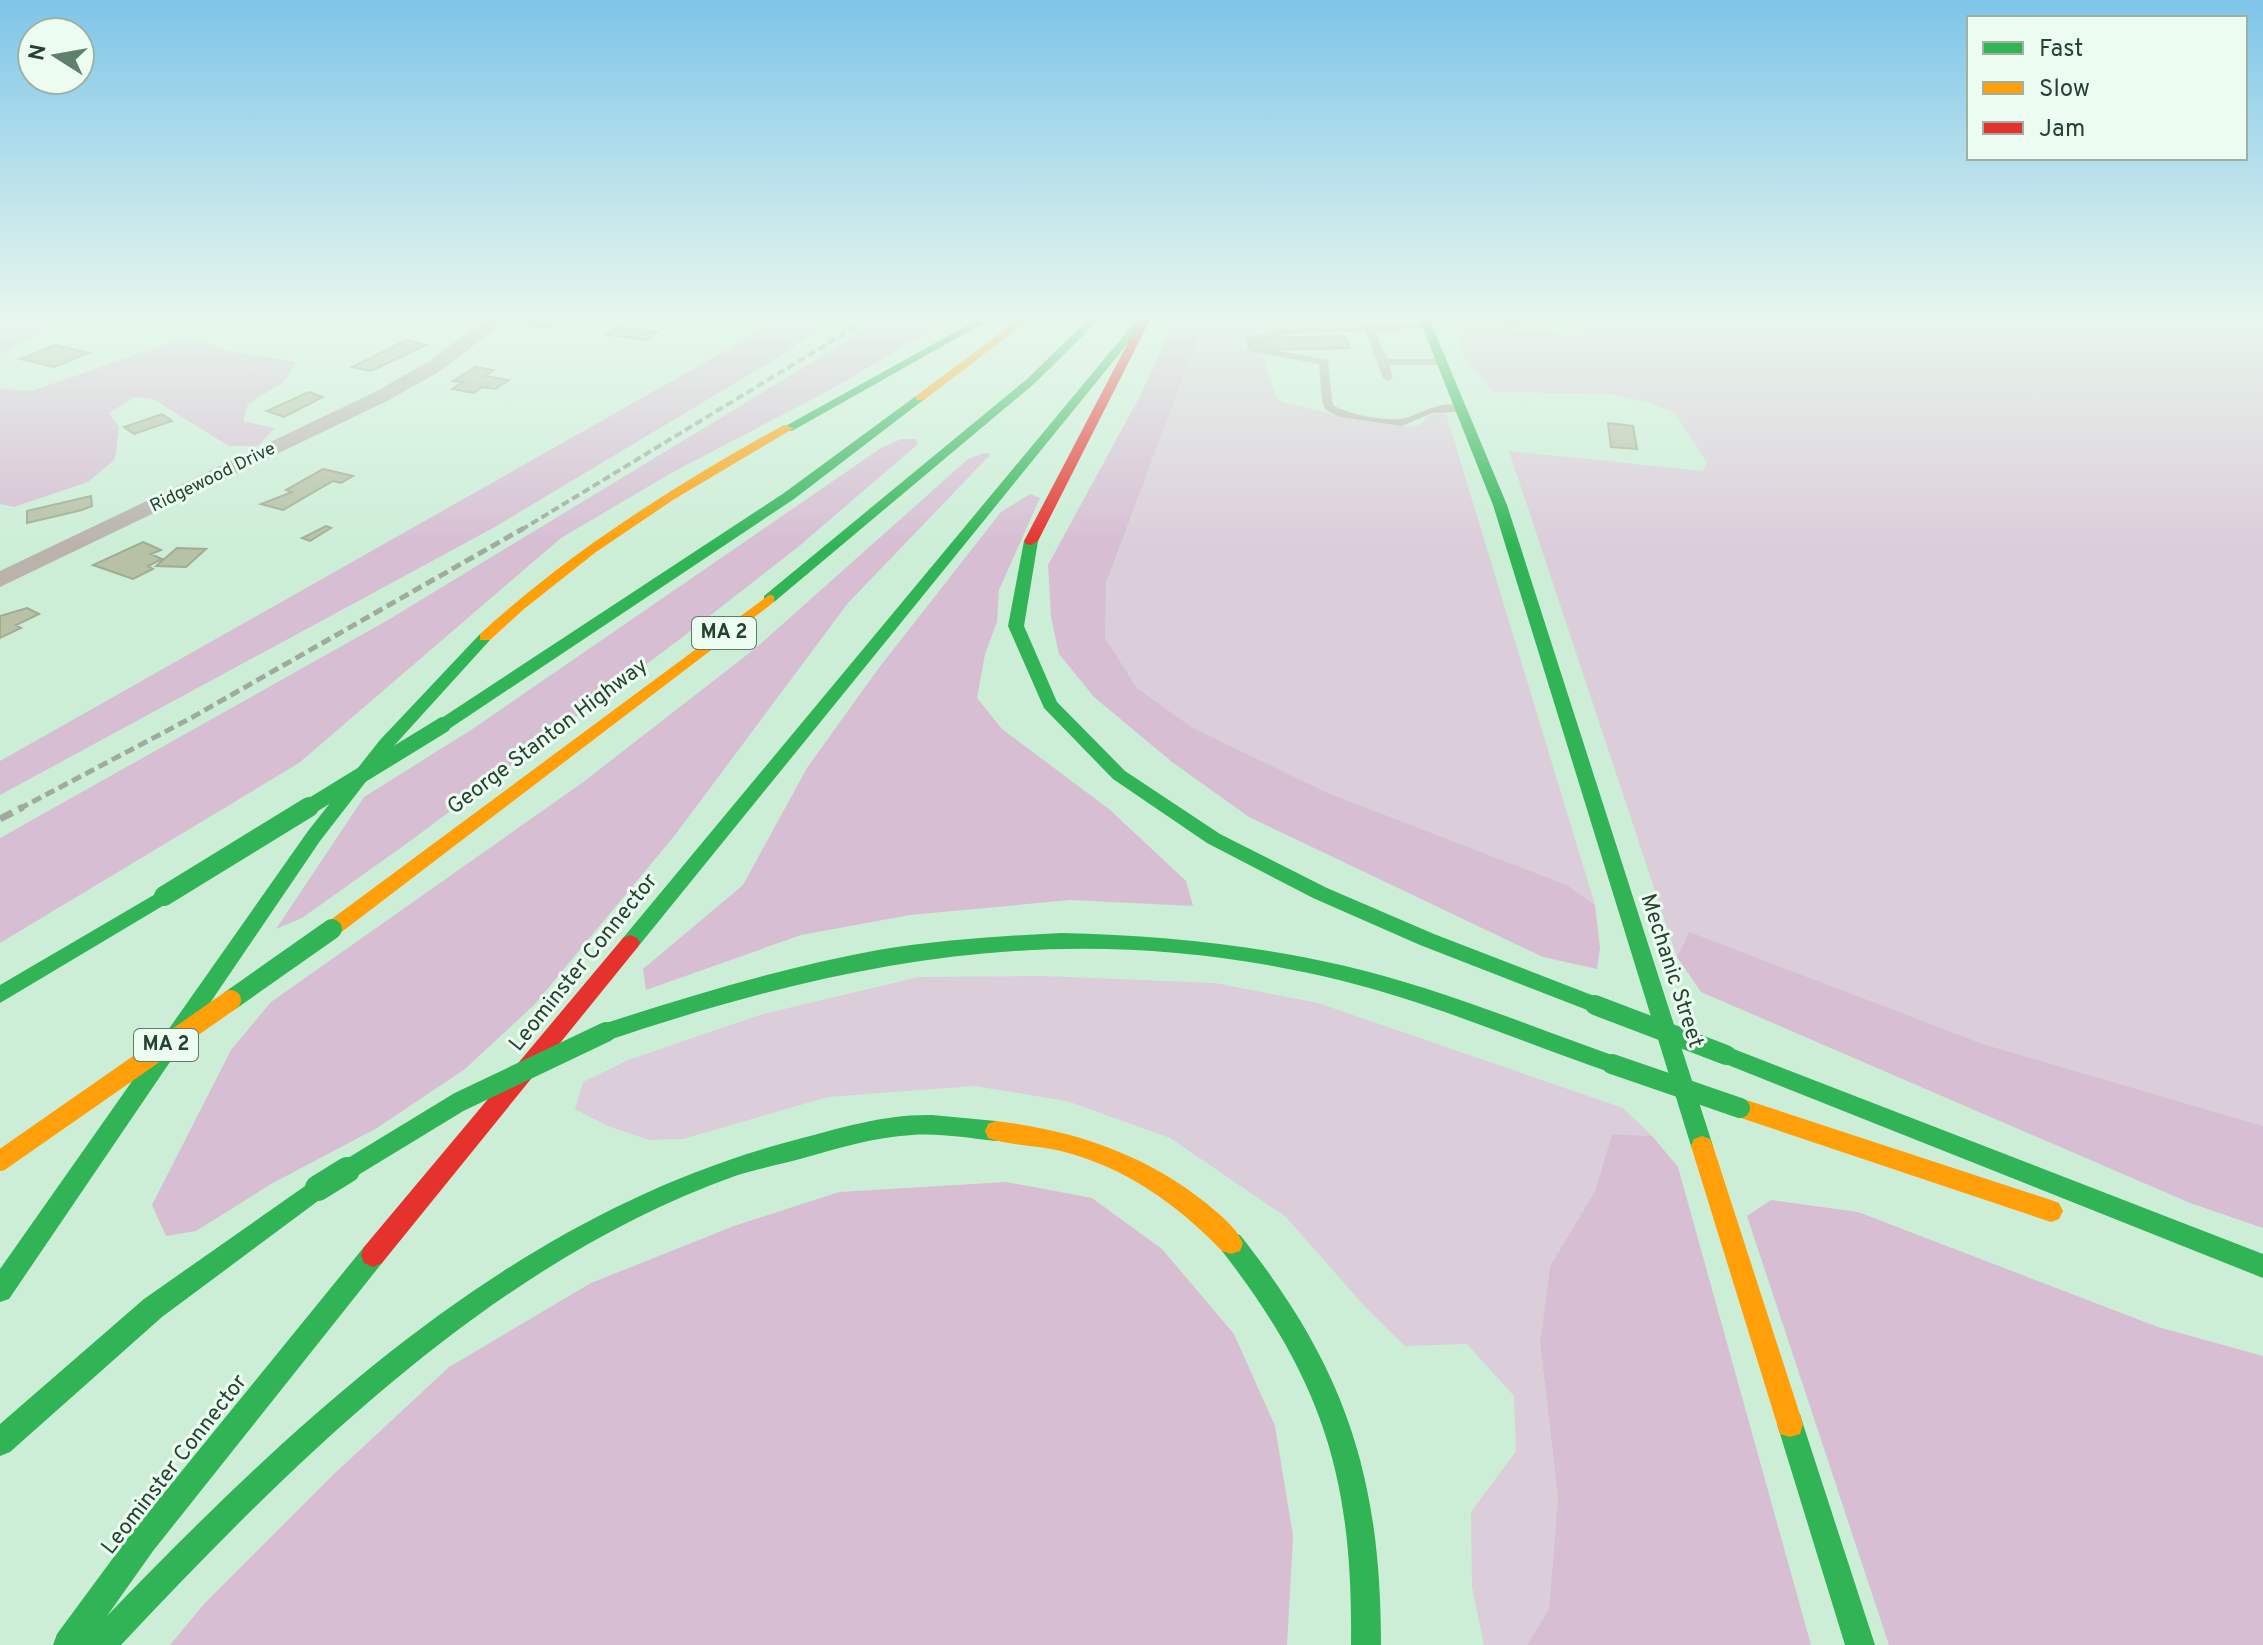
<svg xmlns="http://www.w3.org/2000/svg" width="2263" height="1645" viewBox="0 0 2263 1645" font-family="Overpass,sans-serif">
<rect width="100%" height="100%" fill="#cceed7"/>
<path fill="#dccdda" d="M1206 316H1408L1403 324 1252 332 1242 336V348L1262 354 1276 397 1283 402 1334 415 1408 427 1420 425 1431 414H1446L1595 905 1567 885 1328 793 1193 728 1137 688 1104 638 1106 585Z
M1574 316H2202L2263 327V1126L1983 1044 1688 933 1677 957 1509 451 1703 471 1707 463 1675 413 1650 403 1609 394 1494 392 1465 360 1458 333 1466 329 1584 334Z
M1044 976 1215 983 1318 1003 1623 1108 1652 1136 1612 1134 1595 1191 1550 1266 1540 1343 1558 1497 1549 1609 1527 1645H1484L1472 1587 1471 1512 1516 1451 1514 1396 1467 1344 1405 1346 1366 1308 1286 1217 1170 1138 1067 1101 974 1086 828 1097 683 1139 649 1140 608 1126 575 1109 583 1082 628 1060 763 1014 919 977Z"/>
<path fill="#d7bed3" d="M0 316H52L57 324 0 354Z
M787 316 825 318 820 327 787 352 493 528 0 795V761Z
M888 316H955L830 390 673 472 561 538 299 763 0 943V838L388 620Z
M1176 316H1206L1106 584 1105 638 1137 688 1193 728 1328 793 1567 885 1595 905 1600 948 1597 969 1543 957 1249 817 1172 762 1094 697 1059 654 1051 617 1048 565 1141 394Z
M175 341H201L229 351 297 362 285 381 248 404 243 421 275 428 258 446H229L153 399 134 397 109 413 119 427 115 459 88 482 14 507 0 504V389L32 391Z
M901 439H917V445L798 547 680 639 413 839 302 918 276 929 364 797 474 728 881 448Z
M984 453 991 454 848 603 675 835 534 1005 465 1069 377 1128 271 1184 196 1231 166 1236 152 1205 231 1050 271 1002 582 783 757 647 968 459Z
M1030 494 1040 498 999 590 997 622 985 654 977 698 1002 729 1109 809 1186 881 1193 906 1070 900 910 915 801 935 646 990 643 969 743 885 807 768 878 669 1001 512Z
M1689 932 1983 1044 2263 1126V1228L2190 1203 1701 992 1677 957Z
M1612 1134 1652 1136 1678 1167 1811 1645H1527L1549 1609 1558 1497 1540 1343 1550 1266 1595 1191Z
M1006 1182 1092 1198 1162 1249 1234 1334 1275 1426 1293 1536 1287 1645H170L204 1604 333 1475 449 1367 591 1283 734 1226 839 1192Z
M1771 1200 1858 1212 2158 1327 2263 1356V1645H1889L1747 1216Z"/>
<path fill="#b7c1a6" stroke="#a1ac92" stroke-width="2" d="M544 316H568L549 328 529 325Z
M1477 316H1505L1499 320 1519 321V326L1477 321Z
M620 327 657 332 645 340 607 335Z
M1345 336 1350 348 1259 350 1255 338Z
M406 340 426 345 371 371 352 367Z
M55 345 89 353 54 367 20 359Z
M475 367 494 370 485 376 509 380 495 389 482 387 474 393 452 389 463 382 453 381Z
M309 392 323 397 284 417 267 411Z
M162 414 172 421 134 434 124 427Z
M1608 423 1633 426 1637 449 1611 447Z
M323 469 353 476 341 483 333 481 283 510 261 504 292 492 286 490Z
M91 496 92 506 82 510 27 523V511Z
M326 526 331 528 310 541 302 538Z
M143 542 161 550 151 554 162 559 148 566 153 569 133 579 93 565Z
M177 548 206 549 186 567 156 566Z
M27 608 39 614 16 625 21 628 0 638V616Z"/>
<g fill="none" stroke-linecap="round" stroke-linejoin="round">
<path fill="#b9b3ac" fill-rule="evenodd" d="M1430 324 1432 326 1427 329 1375 331 1387 359H1442L1447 362 1442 365H1389L1393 378 1388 381 1383 378 1365 331 1292 334 1254 339 1256 347 1328 360 1332 401 1334 406C1352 415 1379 420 1398 419 1417 419 1442 395 1466 409L1461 412 1432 413 1402 426 1340 417 1326 410 1322 401 1319 364 1249 351 1244 337 1292 328Z"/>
<path fill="#b9b3ac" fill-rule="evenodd" d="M491 316H511L442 370 389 400 0 587V571L375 392 428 362Z
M736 316H760L761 317 752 322Z"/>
<path fill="#30b455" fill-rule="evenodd" d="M984 316H996L792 431 782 428Z
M1092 316H1103L1035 383 774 602H764V596L1027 379Z
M1140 316H1150L637 948H623L620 943 623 938Z
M1418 316H1428L1507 505 1713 1146 1710 1153 1702 1156 1694 1153 1691 1146 1493 505Z
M916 396 926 398 794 499 449 729H437L435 725 437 721 784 493Z
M1031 537 1038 541 1024 626 1057 702 1125 771 1220 834 1327 888 1434 934 1602 999 1605 1005 1602 1011 1595 1013 1420 945 1313 898 1207 843 1113 779 1044 708 1008 626 1024 541Z
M485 632 490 634V640L392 748 320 841 9 1299 0 1302V1269L308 831 380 740 480 634Z
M164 889 171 891 174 896 171 901 0 1003V985Z
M1061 933C1156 935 1248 944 1341 965 1436 987 1528 1025 1620 1058L1623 1064 1620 1070 1612 1073C1522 1042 1435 1004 1343 981 1078 916 859 956 606 1041L599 1038 595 1032 599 1026 606 1023C696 994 785 967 878 950 939 940 1000 936 1061 933Z
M1726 1046 2263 1254V1278L1718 1061 1715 1055 1718 1049Z
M932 1115 996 1121 1004 1124 1007 1131 1004 1138 996 1141C968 1138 940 1133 912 1135 874 1137 836 1149 800 1159 778 1165 756 1169 735 1176 492 1263 294 1461 121 1645H53L57 1634 133 1531 364 1247 373 1243 382 1247 385 1255 382 1263 153 1551 107 1616C303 1413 516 1213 795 1140 840 1128 885 1114 932 1115Z
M318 1177 326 1181 330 1188 326 1195 162 1317 10 1452 0 1456V1424L144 1299Z
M1231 1232 1240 1235C1345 1367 1381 1476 1381 1645H1351C1353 1480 1324 1382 1222 1251L1219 1243 1222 1235Z
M1790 1411 1800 1414 1803 1424 1875 1645H1845L1777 1424 1780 1414Z"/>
<path fill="#ff9f0a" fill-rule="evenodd" d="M1023 316H1034L924 400H916V396Z
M784 425 794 428 673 500 596 552 524 609 490 640H480V634C572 550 675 485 784 425Z
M769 595 774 596V602L339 934H325L322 929 325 924Z
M1740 1098 2051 1200 2059 1203 2063 1211 2059 1219 2051 1222 1732 1115 1729 1108 1732 1101Z
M996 1121C1073 1130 1145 1154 1206 1203 1219 1214 1236 1227 1243 1243L1240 1251 1231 1254 1222 1251C1177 1204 1125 1167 1061 1151 1037 1145 1011 1146 988 1138L985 1131 988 1124Z
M1702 1136 1710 1139 1713 1146 1803 1424 1800 1434 1790 1437 1780 1434 1777 1424 1691 1146 1694 1139Z"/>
<path fill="#e5322d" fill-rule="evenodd" d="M1142 316H1152L1038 541 1031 545 1026 544 1024 541Z
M630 935 637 938 640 943 637 948 382 1263 373 1267 364 1263 361 1255 364 1247 623 938Z"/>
<path stroke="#a0ab9f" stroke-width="4" stroke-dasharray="8 4" stroke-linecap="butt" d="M521 530 873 316"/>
<path stroke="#a0ab9f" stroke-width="5" stroke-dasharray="10 5" stroke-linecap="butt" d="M19 809 191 718 524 528"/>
<path stroke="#a0ab9f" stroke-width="7" stroke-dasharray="14 7" stroke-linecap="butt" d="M0 819 23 807"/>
<path stroke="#30b455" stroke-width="16" d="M306 809 443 725"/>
<path stroke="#30b455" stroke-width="20" d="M164 896 309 807
M231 1000 332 929
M1595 1005 1726 1055
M1612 1064 1740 1108
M344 1172 459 1102 606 1032"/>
<path stroke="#30b455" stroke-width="26" d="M318 1188 347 1170"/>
<path stroke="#ff9f0a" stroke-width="20" d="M0 1161 231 1000"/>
</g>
<linearGradient id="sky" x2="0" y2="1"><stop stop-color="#7ec5e9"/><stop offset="0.58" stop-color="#e8f7ed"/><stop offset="1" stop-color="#e8f7ed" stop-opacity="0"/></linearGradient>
<rect width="2263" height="546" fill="url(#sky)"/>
<g text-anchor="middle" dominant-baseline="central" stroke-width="6" stroke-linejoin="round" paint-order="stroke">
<g font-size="18" fill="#244430" stroke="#edfcf1">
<text transform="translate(213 478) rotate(-26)">Ridgewood Drive</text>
</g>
<g fill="#edfcf1" stroke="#607b6a" stroke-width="2">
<rect x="692" y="617" width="64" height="32" rx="6"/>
<rect x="134" y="1029" width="64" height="32" rx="6"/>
</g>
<g font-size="20" font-weight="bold" fill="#244430">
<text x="724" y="633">MA 2</text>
<text x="166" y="1045">MA 2</text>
</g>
<g font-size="22" fill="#244430" stroke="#edfcf1">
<text transform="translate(548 737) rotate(-37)">George Stanton Highway</text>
<text transform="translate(584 963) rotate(-51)">Leominster Connector</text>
<text transform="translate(1671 971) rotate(72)">Mechanic Street</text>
<text transform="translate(175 1465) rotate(-52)">Leominster Connector</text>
</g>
</g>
<rect x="1967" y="16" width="280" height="144" fill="#edfcf1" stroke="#9db2a4" stroke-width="2"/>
<rect x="1983" y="42" width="40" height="12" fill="#30b455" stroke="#9db2a4" stroke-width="2"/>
<text x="2039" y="56" font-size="24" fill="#244430">Fast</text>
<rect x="1983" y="82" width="40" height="12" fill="#ff9f0a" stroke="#9db2a4" stroke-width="2"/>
<text x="2039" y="96" font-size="24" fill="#244430">Slow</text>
<rect x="1983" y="122" width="40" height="12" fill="#e5322d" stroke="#9db2a4" stroke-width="2"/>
<text x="2039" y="136" font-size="24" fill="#244430">Jam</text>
<g transform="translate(56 56) rotate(281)"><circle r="38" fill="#edfcf1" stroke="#9db2a4" stroke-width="2"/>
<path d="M0-6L14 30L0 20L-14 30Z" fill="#5f806a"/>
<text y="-12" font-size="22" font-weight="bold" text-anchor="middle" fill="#244430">N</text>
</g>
</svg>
